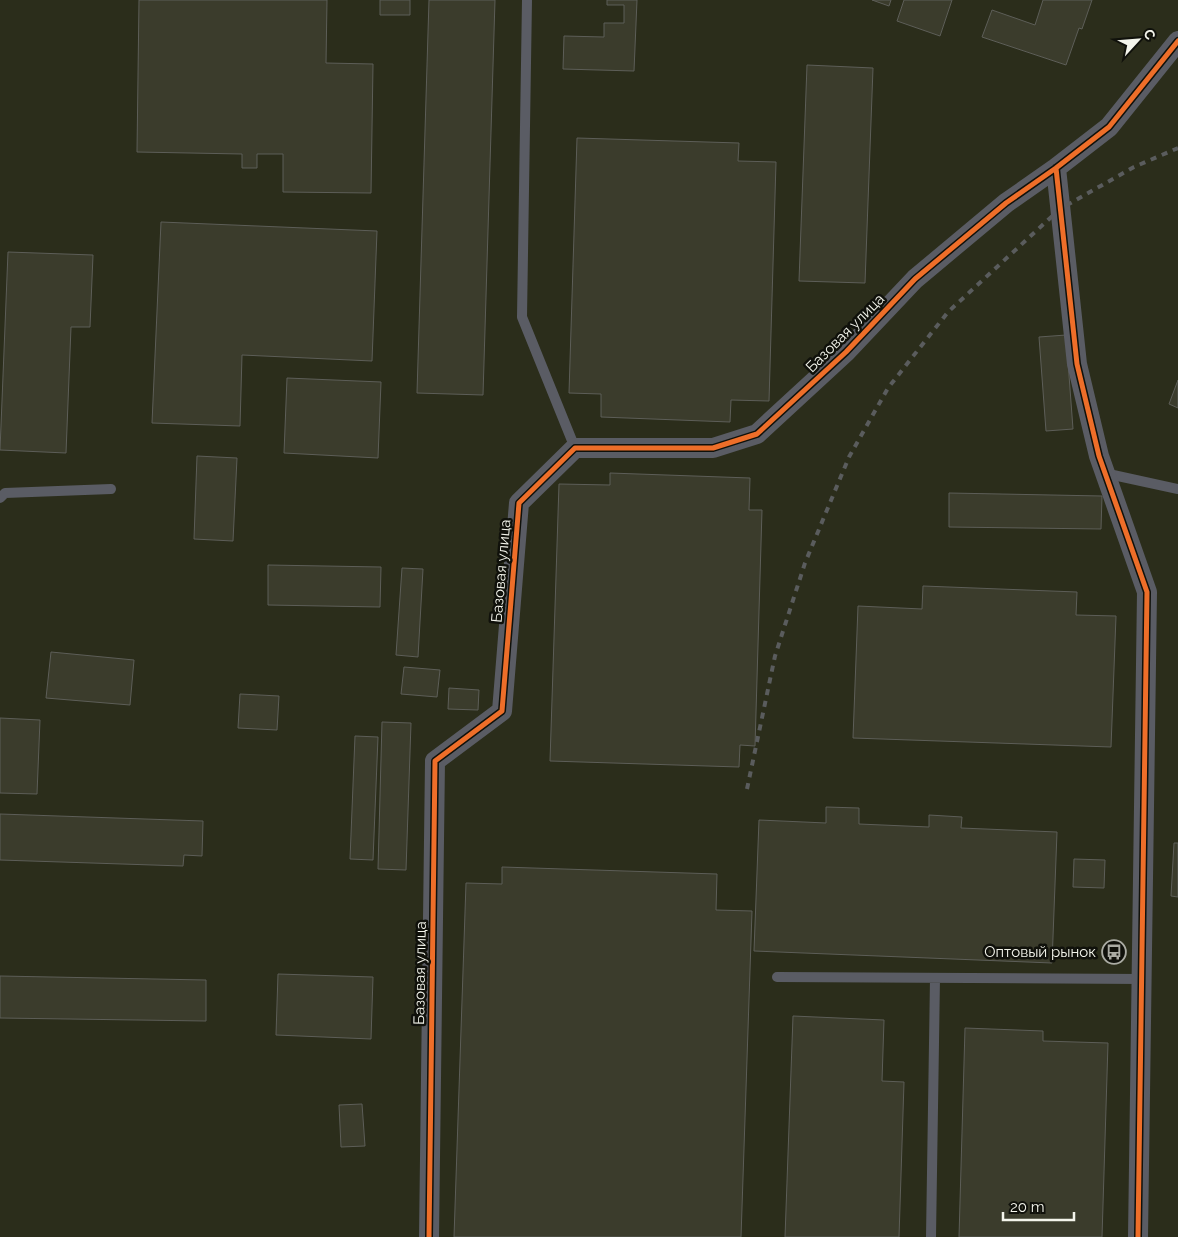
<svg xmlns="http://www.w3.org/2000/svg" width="1178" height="1237" viewBox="0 0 1178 1237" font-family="Raleway,sans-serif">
<rect width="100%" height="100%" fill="#24251e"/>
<path fill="#2b2d1b" d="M0 0H1178V1237H0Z"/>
<path fill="#3b3c2c" stroke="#5d5e58" d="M139 0H327L326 63 373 64 371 193 283 192V154H257V168H242V154L137 152Z
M380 0H410V15H380Z
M429 0H495L483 395 417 393Z
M607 0H637L634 71 563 69 564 36 604 37V23H624V5H607Z
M872 0H891L889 6Z
M904 0H952L940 36 897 21Z
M1043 0H1092L1082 29 1079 28 1066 65 982 37 992 10 1035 25Z
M807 65 873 68 865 283 799 281Z
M577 138 739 143 738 161 776 162 769 401 731 400 730 422 601 417V394L569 393Z
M161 222 377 231 372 361 242 355 240 426 152 423Z
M8 252 93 255 90 327H71L66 453 0 450Z
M1066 335 1073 429 1046 431 1039 337Z
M287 378 381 382 378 458 284 453Z
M1178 380V408L1169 404Z
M197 456 237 458 233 541 194 539Z
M610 473 750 478 749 510H762L755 746 740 745 739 767 550 761 559 484 610 485Z
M949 493 1102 496 1101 529 949 527Z
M268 565 381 567 380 607 268 605Z
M402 568 423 569 418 657 396 655Z
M923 586 1077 592 1076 615 1116 616 1111 747 853 738 858 606 922 609Z
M51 652 134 660 130 705 46 698Z
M404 667 440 670 437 697 401 694Z
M449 688 479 690 478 710 448 709Z
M240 694 279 696 277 730 238 728Z
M0 718 40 720 37 794 0 793Z
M382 722 411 723 406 870 378 869Z
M355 736 378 737 373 860 350 859Z
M826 807 859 808V824L929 827V815L962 817 961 828 1057 832 1052 963 754 951 759 820 826 823Z
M0 814 203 821 202 856 184 855 183 866 0 860Z
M1174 843H1178V897L1171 896Z
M1074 859 1105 860 1104 888 1073 887Z
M502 867 717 874 716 910 752 911 741 1237H454L466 883 502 884Z
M278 974 373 977 371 1039 276 1035Z
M0 976 206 980V1021L0 1018Z
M793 1016 884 1020 882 1081 904 1082 899 1237H785Z
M965 1028 1043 1031V1041L1108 1043 1102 1237H959Z
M362 1104 365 1146 341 1147 339 1105Z"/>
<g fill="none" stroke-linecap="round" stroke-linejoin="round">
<path stroke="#5a5c64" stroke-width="10" d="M527 0 522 317 575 448
M1104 473 1178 489
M0 498 5 493 111 489
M777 977 1142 979
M931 1237 935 978"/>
<path stroke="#5a5c64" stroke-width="20" d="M1056 168 1077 364 1099 456 1147 592 1138 1237
M429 1237 435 761 502 711 519 503 575 448H713L757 434 846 352 915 279 1006 203 1056 168 1109 127 1178 41"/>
<path stroke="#5a5c5d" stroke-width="4" stroke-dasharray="6 6" stroke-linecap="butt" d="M747 789 775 656 805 563 849 457 888 388 948 312 1060 209 1134 167 1178 148"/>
<g stroke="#10110b" stroke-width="8">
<path id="cycleway" d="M1056 168 1077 364 1099 456 1147 592 1138 1237
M429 1237 435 761 502 711 519 503 575 448H713L757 434 846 352 915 279 1006 203 1056 168 1109 127 1178 41"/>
</g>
<use href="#cycleway" stroke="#ee6e29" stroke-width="5"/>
</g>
<defs>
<g id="bus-ring" transform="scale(1.25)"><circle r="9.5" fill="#10110b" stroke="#abaca4" stroke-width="1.5"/><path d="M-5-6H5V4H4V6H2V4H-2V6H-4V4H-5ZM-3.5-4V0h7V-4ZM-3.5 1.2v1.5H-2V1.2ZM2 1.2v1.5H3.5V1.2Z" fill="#abaca4"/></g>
</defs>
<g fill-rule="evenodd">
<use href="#bus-ring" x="1114" y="952"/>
</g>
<g text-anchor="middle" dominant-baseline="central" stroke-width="5" stroke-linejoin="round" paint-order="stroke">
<g font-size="15" fill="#f4f5ec" stroke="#10110b">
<text transform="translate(845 333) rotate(-45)">Базовая улица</text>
<text transform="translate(501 571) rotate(-85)">Базовая улица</text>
<text transform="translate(420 973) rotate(-89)">Базовая улица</text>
</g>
<g font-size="15" fill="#f4f5ec" stroke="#10110b" text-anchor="end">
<text x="1096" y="952">Оптовый рынок</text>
</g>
</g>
<g transform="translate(1138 40) rotate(64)" stroke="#10110b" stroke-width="4" paint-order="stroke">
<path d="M0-4L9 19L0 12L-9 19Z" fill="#f4f5ec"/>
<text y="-8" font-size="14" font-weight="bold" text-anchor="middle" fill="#f4f5ec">С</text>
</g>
<path d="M1003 1212v8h71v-8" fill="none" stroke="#f4f5ec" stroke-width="2.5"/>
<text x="1010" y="1212" font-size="15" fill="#f4f5ec" stroke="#10110b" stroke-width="4" paint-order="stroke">20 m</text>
</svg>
